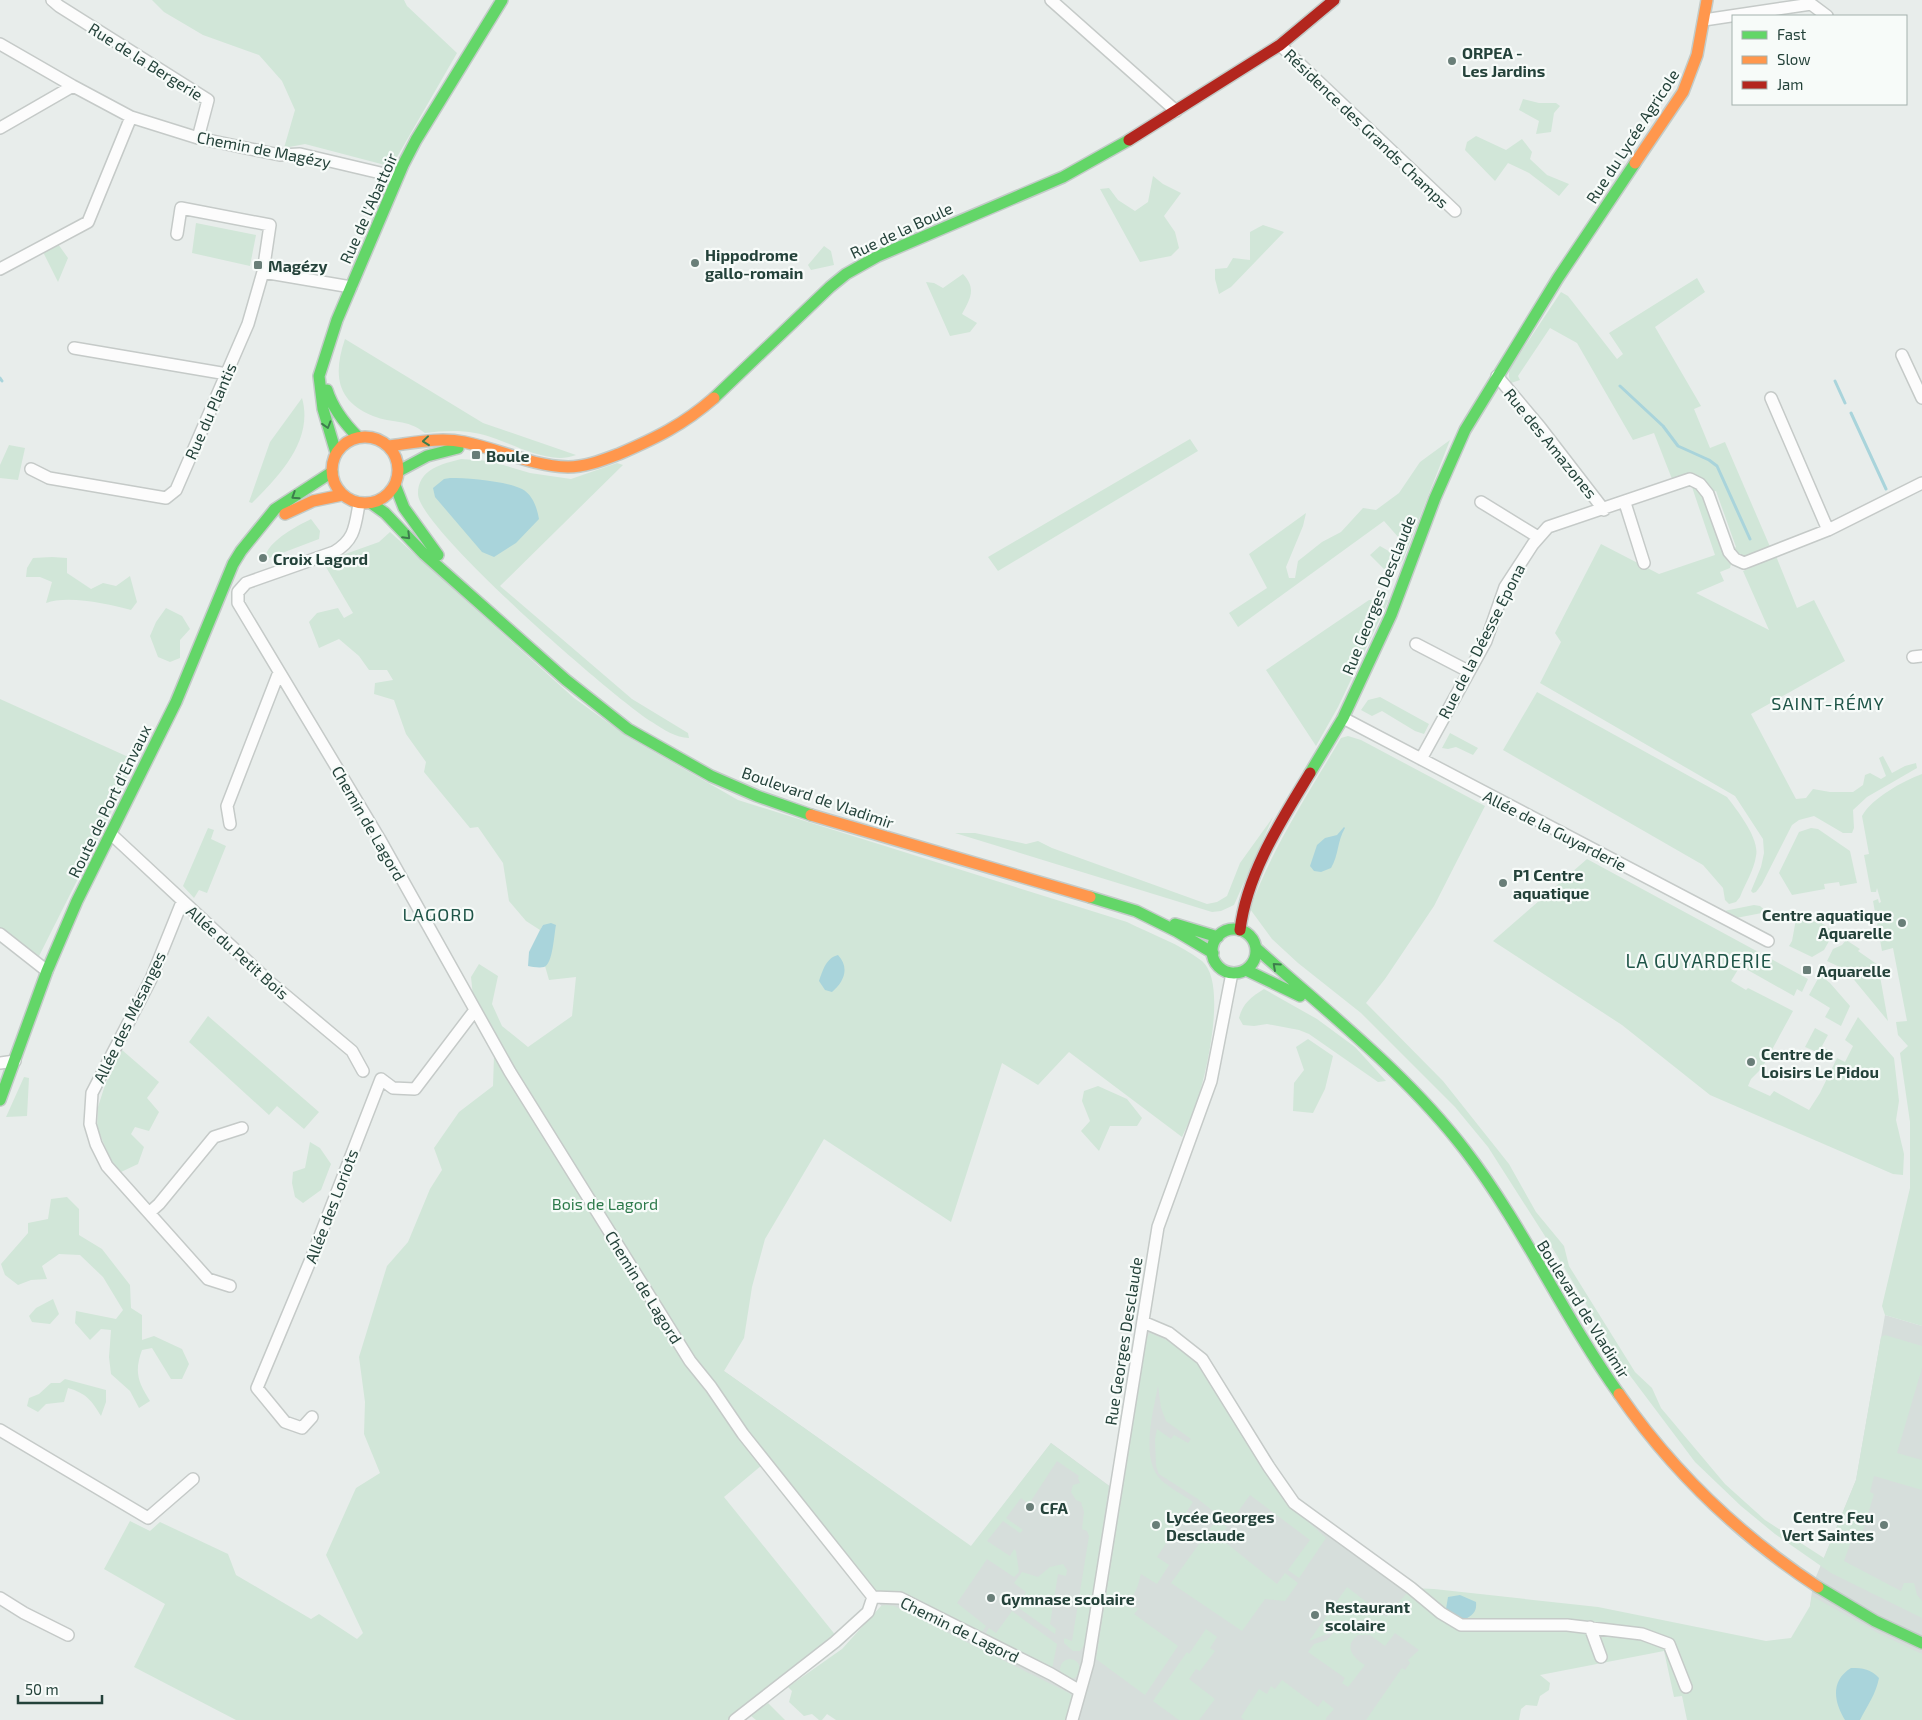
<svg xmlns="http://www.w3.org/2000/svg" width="1922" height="1720" viewBox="0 0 1922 1720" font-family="'Exo 2',sans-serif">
<rect width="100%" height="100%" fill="#e8edeb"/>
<path fill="#d6dedb" d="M1885 1315 1922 1326V1664L1810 1606 1813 1584 1856 1480Z
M1143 1322 1202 1359 1294 1503 1411 1588 1407 1593 1480 1720H852L889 1614 873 1597 724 1371 971 1547 1051 1443 1115 1490Z"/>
<path fill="#d1e6d8" d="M152 0H404L407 6 457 53 393 164 385 165 305 144 284 148 295 110 282 81 259 55 203 35 164 12Z
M1523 99 1539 103H1556L1560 106 1554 113 1551 132 1536 134 1539 121 1519 110Z
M1476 136 1506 150 1522 139 1532 152 1530 159 1547 175 1569 184 1559 196 1529 173 1508 163 1495 181 1465 150 1467 142Z
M1153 176 1163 184 1181 193 1164 216 1175 232 1179 248 1171 256 1140 262 1100 189 1109 188 1118 200 1135 211 1148 202Z
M196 223 256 235 250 266 192 253Z
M1263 225 1284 232 1231 287 1219 294 1215 279V269L1227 268 1233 258 1250 260V232Z
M58 244 68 258 58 282 43 252Z
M824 246 831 251 834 265 811 270 808 265Z
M963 274C977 289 970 299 962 314L977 323 970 332 950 336 926 282 934 283 943 288Z
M1697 278 1705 292 1655 327 1701 406 1694 409 1710 448 1725 442 1771 549 1746 558 1739 556 1733 549 1736 547 1716 491 1711 492 1679 481 1677 477 1672 479 1654 433 1633 440 1577 343 1550 328 1518 376 1520 380 1511 383 1509 377V370L1561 292 1568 296 1617 359 1623 354 1609 333Z
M345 339 483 423 576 455C545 467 506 438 475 433 458 430 442 431 425 433 406 418 393 424 373 416 336 401 333 374 345 339Z
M302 398C314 440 279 476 252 503L249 502 270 442Z
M1190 439 1198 451 998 571 988 557Z
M1450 440 1403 560 1395 569H1384L1370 555 1380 546 1392 553 1399 538 1384 521 1238 627 1229 613 1267 588 1249 554 1306 513 1303 526 1286 567 1289 578H1295L1298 561 1322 542 1341 532 1363 508 1376 510 1399 493 1420 462Z
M9 445 25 448 18 480 0 478V465Z
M461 459 490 461 530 473 571 479 617 463 623 465 500 586 632 699 688 733 689 738C676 738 663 729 652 722 615 699 419 529 418 494 418 469 442 464 461 459Z
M1692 487 1697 488 1703 494 1725 555 1731 564 1730 568 1720 572 1724 581 1696 593 1769 630 1743 571 1776 556 1797 608 1814 600 1845 661 1751 714 1796 799 1806 798 1813 789 1830 792H1853L1863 785 1865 775 1870 773 1881 779 1886 776 1879 758 1883 756 1892 773 1905 766 1916 763 1917 768 1867 797 1853 810 1854 828 1852 833H1843L1814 816 1799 820 1792 825 1762 884 1756 892 1753 893 1751 891 1761 867 1764 853 1763 839 1735 796 1540 683 1561 642 1555 633 1601 544 1659 574 1715 555Z
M311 519 320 531 319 539 269 558 266 554C272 539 297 526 311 519Z
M390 532 574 698 628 737 738 800 1127 922C1151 934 1180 944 1202 961 1228 983 1206 1076 1196 1105 1192 1116 1187 1126 1182 1137L1069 1052 1038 1085 1002 1063 951 1222 824 1139 765 1239 752 1287 744 1338 724 1371 971 1546 1051 1443 1109 1486 1085 1644 1080 1651H1073L1064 1643V1638L1072 1641 1089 1536 1087 1531 1082 1529 1084 1512 1081 1502 1076 1500 1071 1492 1073 1485 1080 1483 1078 1478 1079 1476 1057 1461 1029 1504 1021 1498 1006 1518 1023 1530 1020 1533 1003 1521 987 1541 1010 1556 1014 1549 1016 1551 1019 1572 1014 1577 987 1559 957 1603 986 1626 980 1635 901 1598 873 1597 678 1351 691 1372 762 1465 724 1497 837 1637 728 1720H236L134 1667 165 1604 104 1569 130 1521 150 1531 160 1522 228 1554 236 1575 311 1619 319 1614 357 1639 363 1633 326 1555 356 1488 380 1473 364 1434 365 1402 359 1357 387 1266 408 1242 430 1189 442 1170 434 1148 459 1112 493 1086 494 1056 498 1040 473 996 471 977 479 964 498 976 492 1004 502 1026 528 1047 572 1016 576 977 549 980 545 966 547 964 543 925 540 930 526 921 509 901 503 863 478 827 470 828 424 772 426 762 406 734 394 700 374 694 375 683 393 680 387 670H369L359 656 339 639 319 648 309 622 317 613 338 608 344 618 353 613 323 562 379 542Z
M52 557 67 558V573L91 589 103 583 116 586 130 576 137 602 131 610C108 604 68 595 46 603L52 582 40 577H26L27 568 33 558Z
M1369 600H1389L1338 707 1316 746 1266 670Z
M166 608 182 616 190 629 180 640V658L170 662 158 657 150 636 156 622Z
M1537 692 1727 797C1737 810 1760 839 1756 856 1754 870 1745 884 1740 897L1736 902 1729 904 1725 900 1723 888 1703 865 1503 750Z
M1380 697 1429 724 1424 734 1415 731 1382 711 1372 716 1361 710 1368 700Z
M0 699 135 760 103 829 36 962 0 934Z
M1450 733 1478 748 1473 755 1456 747 1448 749 1442 748Z
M1348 736 1361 740 1485 806 1434 906 1385 979 1366 1003 1443 1081 1509 1164 1536 1212 1564 1246 1569 1266 1635 1372 1652 1388 1661 1408 1725 1484 1765 1520 1824 1558 1856 1480 1881 1337 1885 1335 1922 1346V1368L1897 1453 1922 1460V1490L1874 1476 1870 1492 1874 1494 1859 1544 1851 1541 1844 1561 1901 1591 1904 1583H1914L1917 1595 1922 1601V1618L1831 1573 1775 1534 1741 1506 1695 1462 1625 1369 1550 1244 1488 1147 1455 1107 1361 1013 1298 963 1272 939 1250 909C1272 848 1308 794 1341 738Z
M1922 774V1326L1885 1315 1882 1306 1910 1188V1122L1900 1053 1908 1046 1898 1035 1896 1022 1907 1021 1893 948 1882 951 1873 901 1878 899 1879 903 1881 902 1877 888 1876 892H1871L1864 855 1869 854 1862 816C1872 798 1903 781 1922 774Z
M1273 817 1234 905 1221 911 1212 912 955 833H975L1026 844 1038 841 1052 848 1207 904 1217 902 1227 896 1240 863Z
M208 828 214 830 211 839 226 846 207 893 199 890 194 898 183 886Z
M1811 828 1818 829 1850 851 1857 883 1840 886 1839 882 1824 884 1825 889 1792 895 1779 873 1799 832Z
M1587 859 1808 979 1802 992 1797 989 1794 996 1746 969 1747 966 1742 963 1731 981 1746 990 1748 988 1793 1011 1762 1068 1751 1079 1748 1086 1770 1096 1774 1091 1809 1110 1820 1093 1837 1058 1845 1062 1853 1046 1845 1040 1858 1017 1894 1058 1899 1101 1896 1120 1904 1154 1903 1175 1893 1174 1710 1095 1622 1025 1493 941Z
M1754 905 1760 906 1767 912 1736 918 1724 911Z
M1807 916 1818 924 1820 922 1832 930 1831 932 1833 934 1824 950 1812 957 1789 946 1792 941 1796 919Z
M1846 940 1860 949 1858 951 1878 965 1888 1021 1846 970 1827 961 1833 949 1842 945Z
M1820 975 1830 983 1850 1006 1841 1026 1825 1017 1830 1008 1809 995Z
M1264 989 1317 1019 1355 1047 1386 1081 1378 1082 1309 1034 1299 1030 1267 1024 1254 1026 1243 1025 1239 1018C1243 1003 1251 997 1264 989Z
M208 1016 319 1112 304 1129 277 1106 269 1115 189 1042Z
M1815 1028 1828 1035 1822 1046 1829 1051 1824 1055 1805 1047Z
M1308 1039 1333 1056 1325 1089 1313 1113 1293 1111 1294 1083 1304 1070 1296 1047Z
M122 1050 159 1082 147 1098 159 1112 149 1131 135 1127 131 1134 144 1147 138 1164 121 1172 111 1160 97 1128 98 1107 105 1085Z
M24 1077 29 1078 27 1116 6 1117Z
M1098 1086 1127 1099 1142 1118 1137 1126H1110L1099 1151 1081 1131 1090 1121 1082 1101 1084 1091Z
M310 1142 320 1148 331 1164 321 1190 303 1203 295 1197 292 1183 293 1172 305 1168Z
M67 1197 79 1209V1235L102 1249 130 1285 131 1308 142 1315V1340L154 1336 182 1349 189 1364 182 1379H171L152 1348 142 1350C134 1372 138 1382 150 1401L139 1408 130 1391 111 1374 109 1357 111 1330 101 1329 90 1340 75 1323 76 1311 116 1319 123 1310 103 1277 80 1255 59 1254 42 1266 47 1279 31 1280 18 1285 5 1275 1 1264 28 1233V1223L48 1219 51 1199Z
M53 1299 59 1314 50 1324 32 1322 29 1316 36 1308Z
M1150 1333 1176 1344 1204 1369 1289 1504 1326 1538 1299 1578 1288 1570 1310 1540 1250 1495 1229 1524 1198 1499 1159 1474 1156 1466 1155 1439 1157 1429 1171 1439 1174 1435 1188 1443 1191 1439 1166 1421 1161 1408 1158 1386C1153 1412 1140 1459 1161 1480 1170 1488 1183 1495 1193 1502L1157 1557 1169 1565 1157 1584 1141 1574 1137 1588 1127 1607 1139 1608 1134 1614 1178 1646 1145 1695 1096 1659 1146 1338Z
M65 1379 106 1390V1402L101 1416C92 1401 86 1393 68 1388L64 1402 46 1404 38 1412 27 1406 29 1398 39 1394 51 1383H60Z
M1217 1519 1227 1527 1220 1538 1277 1584 1285 1573 1298 1583 1285 1601 1265 1599 1242 1631 1171 1583Z
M1063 1564 1067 1570 1066 1576 1058 1574 1050 1624 1056 1629 1055 1634 1016 1606 1026 1592 1014 1583 1022 1572 1038 1577 1050 1567Z
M1347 1587 1386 1617 1411 1588 1434 1589 1598 1607 1766 1641 1791 1638 1810 1606 1812 1596 1878 1633 1922 1654V1720H1687L1682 1696 1674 1697 1664 1651 1540 1675 1550 1683 1549 1690 1540 1696 1537 1706 1526 1705 1521 1709 1519 1720H1366L1402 1668 1405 1670 1410 1663 1408 1660 1419 1650 1395 1633 1385 1646 1370 1635H1358C1343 1646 1353 1658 1365 1665L1348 1687 1342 1683 1345 1678 1308 1652 1314 1644 1327 1640 1335 1631 1309 1641Z
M886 1605 894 1606 1069 1693 1073 1697 1067 1720H836L827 1714 822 1720H819L812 1714 804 1716 789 1702 792 1691 788 1687 842 1649 881 1606Z
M1012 1611 1057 1644 1051 1674 982 1639 989 1628 996 1633Z
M1206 1629 1217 1637 1210 1648 1215 1651 1200 1671 1196 1669 1189 1679 1215 1699 1199 1720H1179L1153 1701 1187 1652 1189 1654Z
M1060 1669a10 10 0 1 1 20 0a10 10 0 1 1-20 0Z
M1282 1680 1318 1707 1323 1700 1334 1709 1326 1718V1720H1244L1241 1717 1259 1689 1267 1694 1271 1686 1275 1689Z
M768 1703 785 1720H756L751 1716Z"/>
<path fill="#a9d4db" d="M450 478C468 478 506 481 522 489 533 495 537 508 539 519L516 543 494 557 482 552 435 497 433 488 444 479Z
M1344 827 1345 828C1337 841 1339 855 1331 868L1321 872 1314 871 1310 866 1317 845 1325 838 1337 835Z
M551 923 556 925C554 934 553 964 544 967 540 968 532 967 528 966L529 952 540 930 543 925Z
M838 955C850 968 844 982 832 992L825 990 819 981C823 970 826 958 838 955Z
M1460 1595 1476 1602C1477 1612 1473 1615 1464 1620L1455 1617 1446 1609 1448 1597Z
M1851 1668C1863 1668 1871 1669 1879 1678 1876 1694 1867 1706 1860 1720H1845C1834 1702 1830 1681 1851 1668Z"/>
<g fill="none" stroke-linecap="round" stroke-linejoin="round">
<path stroke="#a9d4db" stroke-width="3" d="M0 378 2 381
M1835 381 1845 403
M1620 386 1663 426 1678 446 1709 460 1717 466 1750 539
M1851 413 1886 489"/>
<g stroke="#c5cac8" stroke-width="14">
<path id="street" d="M52 0 59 6 208 100 198 138
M1051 0 1176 111
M1704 20 1811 4 1827 16
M0 44 73 86 131 117 198 138 280 155 300 154 389 175 397 178
M1280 45 1455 211
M0 128 73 86
M177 234 181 208 270 225 263 272
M0 269 88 222 131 117
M74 348 227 374
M1902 355 1922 398
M1497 376 1540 427 1604 510
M1771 398 1828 530
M31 469 49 478 166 498 176 490 248 324 263 272 351 287
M1481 502 1538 537
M1625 503 1644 563
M359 504C355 526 355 540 334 552L246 583 238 592V603L379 838 510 1072 690 1361 711 1387 743 1434 873 1597 900 1598 1051 1674 1080 1691
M1416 644 1468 671
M1913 657 1922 656
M1343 718 1768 941
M1421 759 1486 641 1505 587 1533 544 1548 527 1690 479 1700 484 1708 494 1729 552 1735 559 1744 563 1828 530 1922 483
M230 824 227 806 279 672
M111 834 272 984 352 1051 363 1071
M182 902 151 979 92 1093 90 1124 96 1144 107 1166 208 1279 230 1286
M0 934 47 971
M0 1063 15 1061
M149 1213 159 1204 214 1137 242 1128
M1143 1322 1169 1333 1202 1359 1269 1467 1294 1503 1411 1588 1441 1613 1461 1625H1567L1642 1634 1669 1644 1686 1687
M312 1417 302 1428 285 1422 257 1388 311 1259 381 1079 393 1088 415 1089 475 1010
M0 1430 148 1518 193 1479
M0 1598 24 1613 68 1635
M1590 1627 1601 1657
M735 1720 835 1642 868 1612 873 1597
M1072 1720 1088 1663 1158 1227 1211 1081 1232 973"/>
</g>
<g stroke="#c3cbc8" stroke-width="14">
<path id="fast" d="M327 390C333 409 344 423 358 437
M714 398 830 287 846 274 878 256 1063 177 1129 140
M336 453 323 409 319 376 337 320 403 165 416 140 502 0
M399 471 427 456 458 448
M395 485 404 508 438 555
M371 503 385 513 424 554 566 680 628 729 711 776 757 796 811 815
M1310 773 1343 718 1391 615 1435 498 1465 430 1558 278 1635 163
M1090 897 1136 911 1176 931 1213 953
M1175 924 1218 937
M1212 951a22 22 0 1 1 44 0a22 22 0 1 1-44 0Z
M1256 948C1328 1013 1406 1073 1465 1150 1524 1227 1563 1316 1619 1394
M1246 970 1300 996
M0 1100 47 971 77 901 176 702 233 564 241 551 275 509 332 472
M1818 1587 1875 1621 1922 1643"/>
</g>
<g stroke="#c3cbc8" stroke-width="14">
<path id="slow" d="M1635 163 1683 92 1697 55 1707 0
M332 470a33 33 0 1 1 66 0a33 33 0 1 1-66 0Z
M388 446C413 443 439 437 464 442 499 449 531 466 568 467 586 467 603 460 619 454 656 438 683 425 714 398
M285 514 313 501 342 495
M811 815 1090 897
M1619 1394C1673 1472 1739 1535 1818 1587"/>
</g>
<g stroke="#c3cbc8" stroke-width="14">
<path id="jam" d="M1129 140 1280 45 1334 0
M1240 930C1247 873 1281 821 1310 773"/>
</g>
<use href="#street" stroke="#fcfcfc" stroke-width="11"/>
<use href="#fast" stroke="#63d668" stroke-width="11"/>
<use href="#slow" stroke="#ff974d" stroke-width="11"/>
<use href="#jam" stroke="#b3261e" stroke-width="11"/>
</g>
<defs><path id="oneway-chevron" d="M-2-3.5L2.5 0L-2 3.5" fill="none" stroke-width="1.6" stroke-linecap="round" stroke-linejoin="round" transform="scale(1.25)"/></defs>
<g stroke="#3d7d4c">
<use href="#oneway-chevron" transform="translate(327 425) rotate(73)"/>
<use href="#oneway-chevron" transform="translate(426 441) rotate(174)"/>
<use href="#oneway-chevron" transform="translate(295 496) rotate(147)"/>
<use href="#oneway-chevron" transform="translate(407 536) rotate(45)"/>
<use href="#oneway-chevron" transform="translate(1276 966) rotate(-138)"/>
</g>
<g fill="#697e78" stroke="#f7fbf9" stroke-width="2">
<circle cx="1452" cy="61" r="5"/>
<circle cx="695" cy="263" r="5"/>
<rect x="253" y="260" width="10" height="10" rx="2.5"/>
<rect x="471" y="450" width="10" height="10" rx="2.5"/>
<circle cx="263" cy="558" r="5"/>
<circle cx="1503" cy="883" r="5"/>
<circle cx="1902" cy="923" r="5"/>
<rect x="1802" y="965" width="10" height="10" rx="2.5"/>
<circle cx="1751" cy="1062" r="5"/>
<circle cx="1030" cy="1507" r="5"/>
<circle cx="1156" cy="1525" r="5"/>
<circle cx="1884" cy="1525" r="5"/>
<circle cx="991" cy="1598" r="5"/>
<circle cx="1315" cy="1615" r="5"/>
</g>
<g text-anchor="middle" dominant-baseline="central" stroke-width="4.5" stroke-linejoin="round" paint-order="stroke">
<g font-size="16" font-weight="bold" fill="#24423a" stroke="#f7fbf9" text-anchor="start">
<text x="1462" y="52">ORPEA -<tspan x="1462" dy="18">Les Jardins</tspan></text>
<text x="705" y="254">Hippodrome<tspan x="705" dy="18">gallo-romain</tspan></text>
<text x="268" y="265">Magézy</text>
<text x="486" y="455">Boule</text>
<text x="273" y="558">Croix Lagord</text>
<text x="1513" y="874">P1 Centre<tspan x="1513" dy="18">aquatique</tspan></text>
<text x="1892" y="914" text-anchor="end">Centre aquatique<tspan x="1892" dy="18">Aquarelle</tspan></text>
<text x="1817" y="970">Aquarelle</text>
<text x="1761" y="1053">Centre de<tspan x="1761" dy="18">Loisirs Le Pidou</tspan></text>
<text x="1040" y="1507">CFA</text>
<text x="1166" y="1516">Lycée Georges<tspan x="1166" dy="18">Desclaude</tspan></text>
<text x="1874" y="1516" text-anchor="end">Centre Feu<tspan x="1874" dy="18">Vert Saintes</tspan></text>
<text x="1001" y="1598">Gymnase scolaire</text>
<text x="1325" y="1606">Restaurant<tspan x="1325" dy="18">scolaire</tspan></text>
</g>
<g font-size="16" fill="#24423a" stroke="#f7fbf9">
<text transform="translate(146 61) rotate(32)">Rue de la Bergerie</text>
<text transform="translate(1367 128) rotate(44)">Résidence des Grands Champs</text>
<text transform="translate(1632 136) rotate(-57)">Rue du Lycée Agricole</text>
<text transform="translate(264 149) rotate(11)">Chemin de Magézy</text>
<text transform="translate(368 208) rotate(-66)">Rue de l'Abattoir</text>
<text transform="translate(901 230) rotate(-25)">Rue de la Boule</text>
<text transform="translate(210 411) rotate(-66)">Rue du Plantis</text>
<text transform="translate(1551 443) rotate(51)">Rue des Amazones</text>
<text transform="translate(1378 595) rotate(-68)">Rue Georges Desclaude</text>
<text transform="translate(1481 641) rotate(-63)">Rue de la Déesse Epona</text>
<text transform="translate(818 797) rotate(19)">Boulevard de Vladimir</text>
<text transform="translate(109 801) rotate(-64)">Route de Port d'Envaux</text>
<text transform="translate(369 823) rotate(60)">Chemin de Lagord</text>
<text transform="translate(1555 830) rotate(27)">Allée de la Guyarderie</text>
<text transform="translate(238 952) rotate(42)">Allée du Petit Bois</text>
<text transform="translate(129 1017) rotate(-64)">Allée des Mésanges</text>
<text transform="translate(331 1206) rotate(-69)">Allée des Loriots</text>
<text transform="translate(644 1287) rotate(58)">Chemin de Lagord</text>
<text transform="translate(1584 1309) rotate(58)">Boulevard de Vladimir</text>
<text transform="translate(1123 1341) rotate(-81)">Rue Georges Desclaude</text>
<text transform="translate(960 1629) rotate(26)">Chemin de Lagord</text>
</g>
<g font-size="16" fill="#2d7a4b" stroke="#f7fbf9">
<text x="605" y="1203">Bois de Lagord</text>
</g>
<g font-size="18" letter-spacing="1" fill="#1f5548" stroke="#f7fbf9">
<text x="1828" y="703">SAINT-RÉMY</text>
<text x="439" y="914">LAGORD</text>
</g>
<g font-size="19" letter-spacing="1" fill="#1f5548" stroke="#f7fbf9">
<text x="1699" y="960">LA GUYARDERIE</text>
</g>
</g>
<rect x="1732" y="15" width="175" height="90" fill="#f7fbf9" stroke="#a3b1ad"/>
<rect x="1742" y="31" width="25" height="8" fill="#63d668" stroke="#a3b1ad"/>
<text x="1777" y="40" font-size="15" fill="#24423a">Fast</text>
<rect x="1742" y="56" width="25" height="8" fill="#ff974d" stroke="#a3b1ad"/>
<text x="1777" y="65" font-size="15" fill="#24423a">Slow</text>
<rect x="1742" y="81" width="25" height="8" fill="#b3261e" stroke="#a3b1ad"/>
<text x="1777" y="90" font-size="15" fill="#24423a">Jam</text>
<path d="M18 1695v8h84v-8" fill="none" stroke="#24423a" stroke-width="2.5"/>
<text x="25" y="1695" font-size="15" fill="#24423a" stroke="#f7fbf9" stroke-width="4" paint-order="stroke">50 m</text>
</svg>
